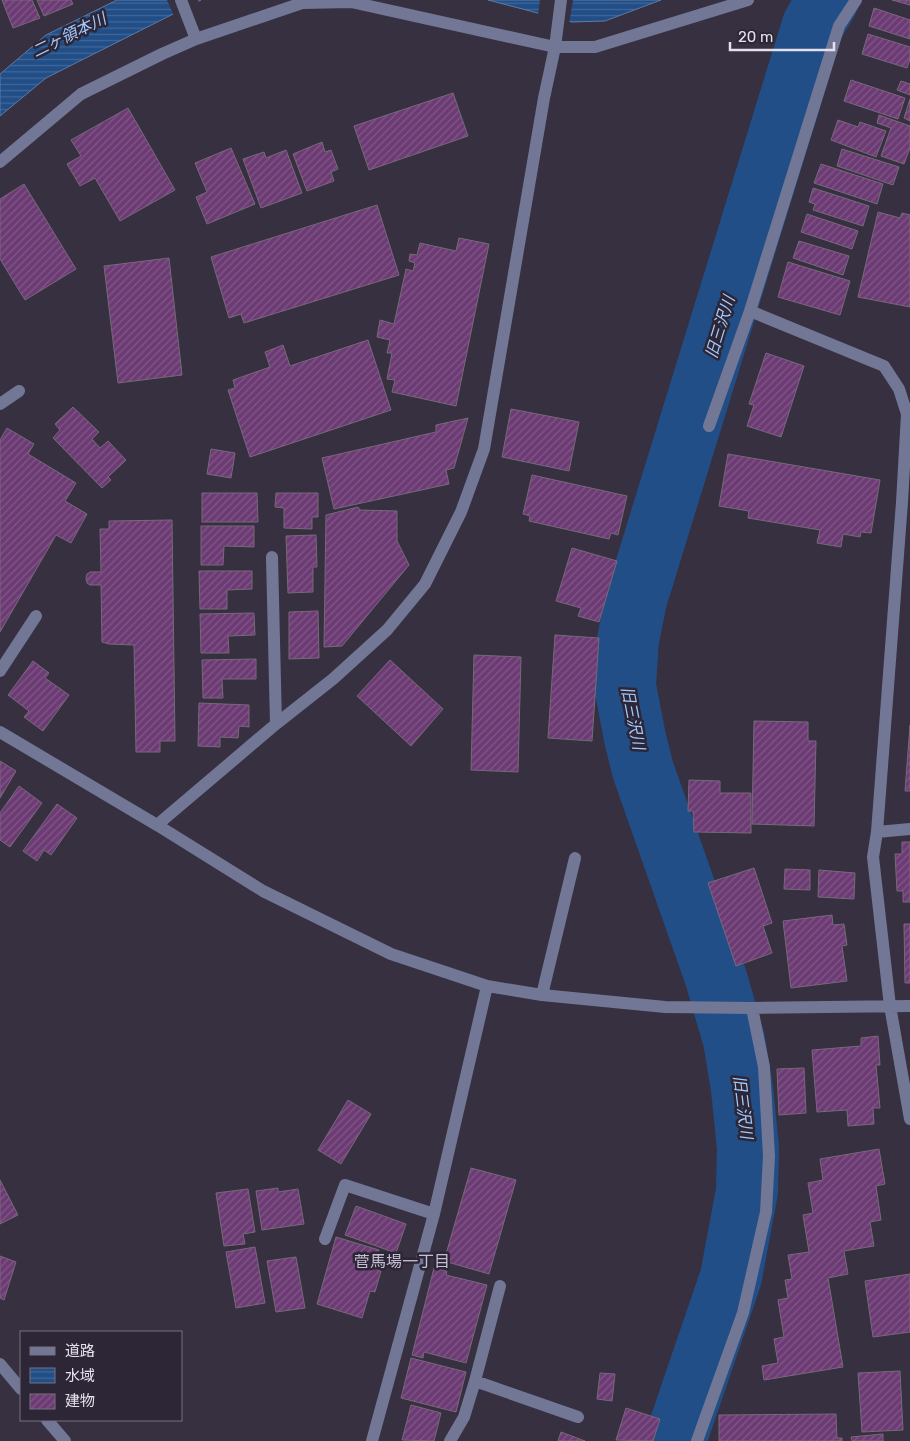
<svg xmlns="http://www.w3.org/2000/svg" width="910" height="1441" viewBox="0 0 910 1441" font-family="Rubik,'Noto Sans JP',sans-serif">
<defs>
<pattern id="water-rules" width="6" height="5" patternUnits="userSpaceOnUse" patternTransform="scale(1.25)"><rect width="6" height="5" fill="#214e87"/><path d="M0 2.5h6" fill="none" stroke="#416798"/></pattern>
<pattern id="building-hatch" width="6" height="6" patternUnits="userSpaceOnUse" patternTransform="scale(1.25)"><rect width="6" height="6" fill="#6c3b74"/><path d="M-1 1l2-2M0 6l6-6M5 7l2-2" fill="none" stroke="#815788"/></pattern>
</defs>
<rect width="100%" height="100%" fill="#363041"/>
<path fill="url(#water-rules)" stroke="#5c7aa5" d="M117 0H201L46 78 0 116V74L46 35Z
M488 0H661L605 21 572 22Z"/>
<path fill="#363041" d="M167 0H198L199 4 174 16Z
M540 0H573L569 24 538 16Z"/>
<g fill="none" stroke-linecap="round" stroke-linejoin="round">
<path stroke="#214e87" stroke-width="62" d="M675 1441 731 1277 747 1191 748 1148 742 1089 734 1040 716 978 643 770 635 738 625 686 628 640 636 600 813 25 828 0"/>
</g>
<path fill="url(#building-hatch)" stroke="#776979" d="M2 0H32L40 18 13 28Z
M37 0H71L73 4 44 16Z
M892 0H910V5Z
M874 8 910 20V39L869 26Z
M868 34 910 47V59L907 68 862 54Z
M851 80 905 98 898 119 844 101Z
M901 81 910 84V95L897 90Z
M453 93 468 136 369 170 354 126Z
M910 99V121L904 118Z
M128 108 175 190 120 221 95 178 80 186 67 164 81 156 71 140Z
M879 115 910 126V148L904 164 881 156 891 128 877 123Z
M838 120 858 127 860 122 886 131 876 157 831 140Z
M322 142 325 152 331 150 338 169 331 172 334 181 307 191 293 154Z
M231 148 255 204 207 224 196 197 207 192 195 163Z
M842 149 899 167 893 185 837 166Z
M286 150 302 193 261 208 243 159 264 152 266 158Z
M821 164 883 184 877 204 814 183Z
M24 184 76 269 25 300 0 259V199Z
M813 188 869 206 863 226 813 210 815 204 809 202Z
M377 205 399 275 244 323 241 314 229 318 211 257Z
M878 212 900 218 902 213 910 215V307L858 297Z
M807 214 858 231 852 249 801 232Z
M459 238 489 244 456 406 392 392 395 380 387 379 392 353H387L390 340 377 337 380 320 394 324 406 269 413 271 415 263 409 261 410 254 417 255 420 243 456 251Z
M799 241 849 256 843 275 793 258Z
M169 258 182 375 118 383 104 266Z
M788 262 850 281 840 315 778 297Z
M368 340 391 410 250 457 228 390 235 388 233 380 270 367 265 352 283 345 290 366Z
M766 353 804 366 781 437 747 426 754 405 749 404Z
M73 407 99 432 92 439 100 448 108 441 126 460 108 477 111 480 102 488 53 438 60 430 55 424Z
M511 409 579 422 569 471 502 457Z
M468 418 454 468 446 470 449 484 334 509 322 458 436 432V425Z
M7 428 34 444 28 454 76 483 65 501 87 514 71 543 56 535 0 632V440Z
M211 449 235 453 231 478 207 474Z
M728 454 880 480 871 533 861 532 860 537 843 534 841 547 817 543 820 530 748 518 749 511 719 506Z
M532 475 627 496 618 535 611 533 609 539 529 521 530 516 523 514Z
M202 493H257L258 522H202Z
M276 493H318V517H312V529L284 528V508L275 507Z
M358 507 360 510 397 511V541L409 565 342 646 324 647 326 515Z
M172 520 175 741H160V752H136L134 645 109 644 102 642 101 585H90L87 583 86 578 87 574 90 572H101L100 529H109V521Z
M201 526H254V547L224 546 223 565H201Z
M316 535 317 567H313V592L288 593 286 536Z
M572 548 617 561 599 622 578 616 581 608 556 601Z
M199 571H252V589L227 590V609H200Z
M318 611 319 658 289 659V612Z
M254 613 255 635 228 636 229 653H201L200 614Z
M555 635 599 638 592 741 548 738Z
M474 655 521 657 518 772 471 770Z
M256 659V679H222L223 698H203L202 660Z
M390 660 443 709 411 746 357 696Z
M33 661 49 673 45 678 69 695 43 731 24 717 29 711 8 695Z
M199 703 249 705V727L239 726 238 738 220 737V747L198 746Z
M754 721 808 722V741H816L814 826 752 824Z
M910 725V791H905Z
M0 761 16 771 0 798Z
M689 780 720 781V793H751V833L694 832 693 811H688Z
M19 786 42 803 10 847 0 840V813Z
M57 804 77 818 51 855 44 850 37 861 23 851Z
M902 842H910V902H903V891H897L895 854H902Z
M754 868 772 923 763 926 772 953 736 966 708 883Z
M785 869 810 870V890L784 889Z
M819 870 855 873 854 899 818 897Z
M832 915 833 925 844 924 847 945 842 946 847 981 791 988 783 921Z
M904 924H910V983H905Z
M878 1036 880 1065H876L880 1108H873L874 1124 848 1126 847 1110 817 1112 812 1050 861 1046V1038Z
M804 1068 806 1113 779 1115 777 1069Z
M348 1100 371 1114 341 1164 318 1150Z
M879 1149 885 1184 876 1186 881 1220 870 1222 874 1246 844 1251 848 1274 828 1278 843 1367 764 1380 762 1366 778 1363 774 1339 784 1337 778 1300 788 1298 785 1280 792 1279 788 1255 809 1252 803 1215 813 1213 808 1183 823 1180 820 1159Z
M471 1168 516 1180 489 1274 444 1261Z
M0 1180 18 1215 0 1224Z
M278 1188V1192L298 1189 304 1224 262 1230 256 1191Z
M248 1189 255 1232 243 1234 245 1244 224 1246 216 1193Z
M356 1206 406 1224 396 1253 345 1235Z
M336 1237 379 1250 374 1269 381 1271 375 1292 370 1291 362 1318 317 1304Z
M255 1247 265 1303 236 1308 226 1252Z
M0 1256 16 1262 4 1300 0 1298Z
M296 1257 305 1308 276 1312 267 1261Z
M434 1268 447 1271 446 1275 487 1285 466 1363 424 1352 423 1358 412 1355Z
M910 1274V1332L873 1337 865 1281Z
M411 1358 466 1372 456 1412 401 1398Z
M900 1371 903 1430 862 1432 858 1373Z
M600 1373 615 1374 612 1401 597 1399Z
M411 1405 441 1413 434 1441 402 1440Z
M626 1408 660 1419 653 1441 616 1440Z
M836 1414 837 1438H842V1441H719V1415Z
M561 1432 585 1441H558Z
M883 1434V1441H852L851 1437Z"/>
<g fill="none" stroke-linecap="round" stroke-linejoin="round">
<path stroke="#727796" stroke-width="12" d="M181 0 196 39
M0 162 81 94 162 54 196 39 302 3 351 2 555 47H595L748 0
M750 311 884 366 899 389 907 414 902 502 877 832 873 857 890 1006 910 1119
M0 404 19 391
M709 426 750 311 839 26 856 0
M272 557 276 724
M0 671 36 616
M0 732 157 825 263 891 391 954 487 986 542 995 665 1007 752 1008 910 1006
M157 825 276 724 333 679 387 630 425 584 461 512 484 449 544 98 555 47 561 0
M877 832 910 829
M542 995 575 858
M325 1239 345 1185 434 1214
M0 1364 21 1389
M475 1381 578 1417
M47 1420 65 1441
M372 1441 434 1214 487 986
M450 1441 464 1417 475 1381 500 1286
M697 1441 743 1313 766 1212 769 1156 764 1067 752 1008"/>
</g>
<g text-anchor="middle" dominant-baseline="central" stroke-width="5" stroke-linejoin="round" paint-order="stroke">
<g font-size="16" font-style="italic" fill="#a4cbfd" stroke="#2c2637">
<text transform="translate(69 35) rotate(-26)">二ヶ領本川</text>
<text transform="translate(720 327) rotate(-73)">旧三沢川</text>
<text transform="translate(633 718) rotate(79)">旧三沢川</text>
<text transform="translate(743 1107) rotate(83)">旧三沢川</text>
</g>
<g font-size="16" fill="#c6bfd4" stroke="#2c2637">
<text x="402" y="1261">菅馬場一丁目</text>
</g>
</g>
<rect x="20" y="1331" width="162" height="90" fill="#2c2637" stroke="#76717f"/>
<rect x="30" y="1347" width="25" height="8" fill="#727796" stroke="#76717f"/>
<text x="65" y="1356" font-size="15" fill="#e5e1ec">道路</text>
<rect x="30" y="1368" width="25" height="15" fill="url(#water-rules)" stroke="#76717f"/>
<text x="65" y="1381" font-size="15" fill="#e5e1ec">水域</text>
<rect x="30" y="1394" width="25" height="15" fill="url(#building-hatch)" stroke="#76717f"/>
<text x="65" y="1406" font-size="15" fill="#e5e1ec">建物</text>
<path d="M730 42v8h104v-8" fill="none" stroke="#e5e1ec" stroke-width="2.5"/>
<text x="738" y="42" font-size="15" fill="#e5e1ec" stroke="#2c2637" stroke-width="4" paint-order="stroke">20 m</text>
</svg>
